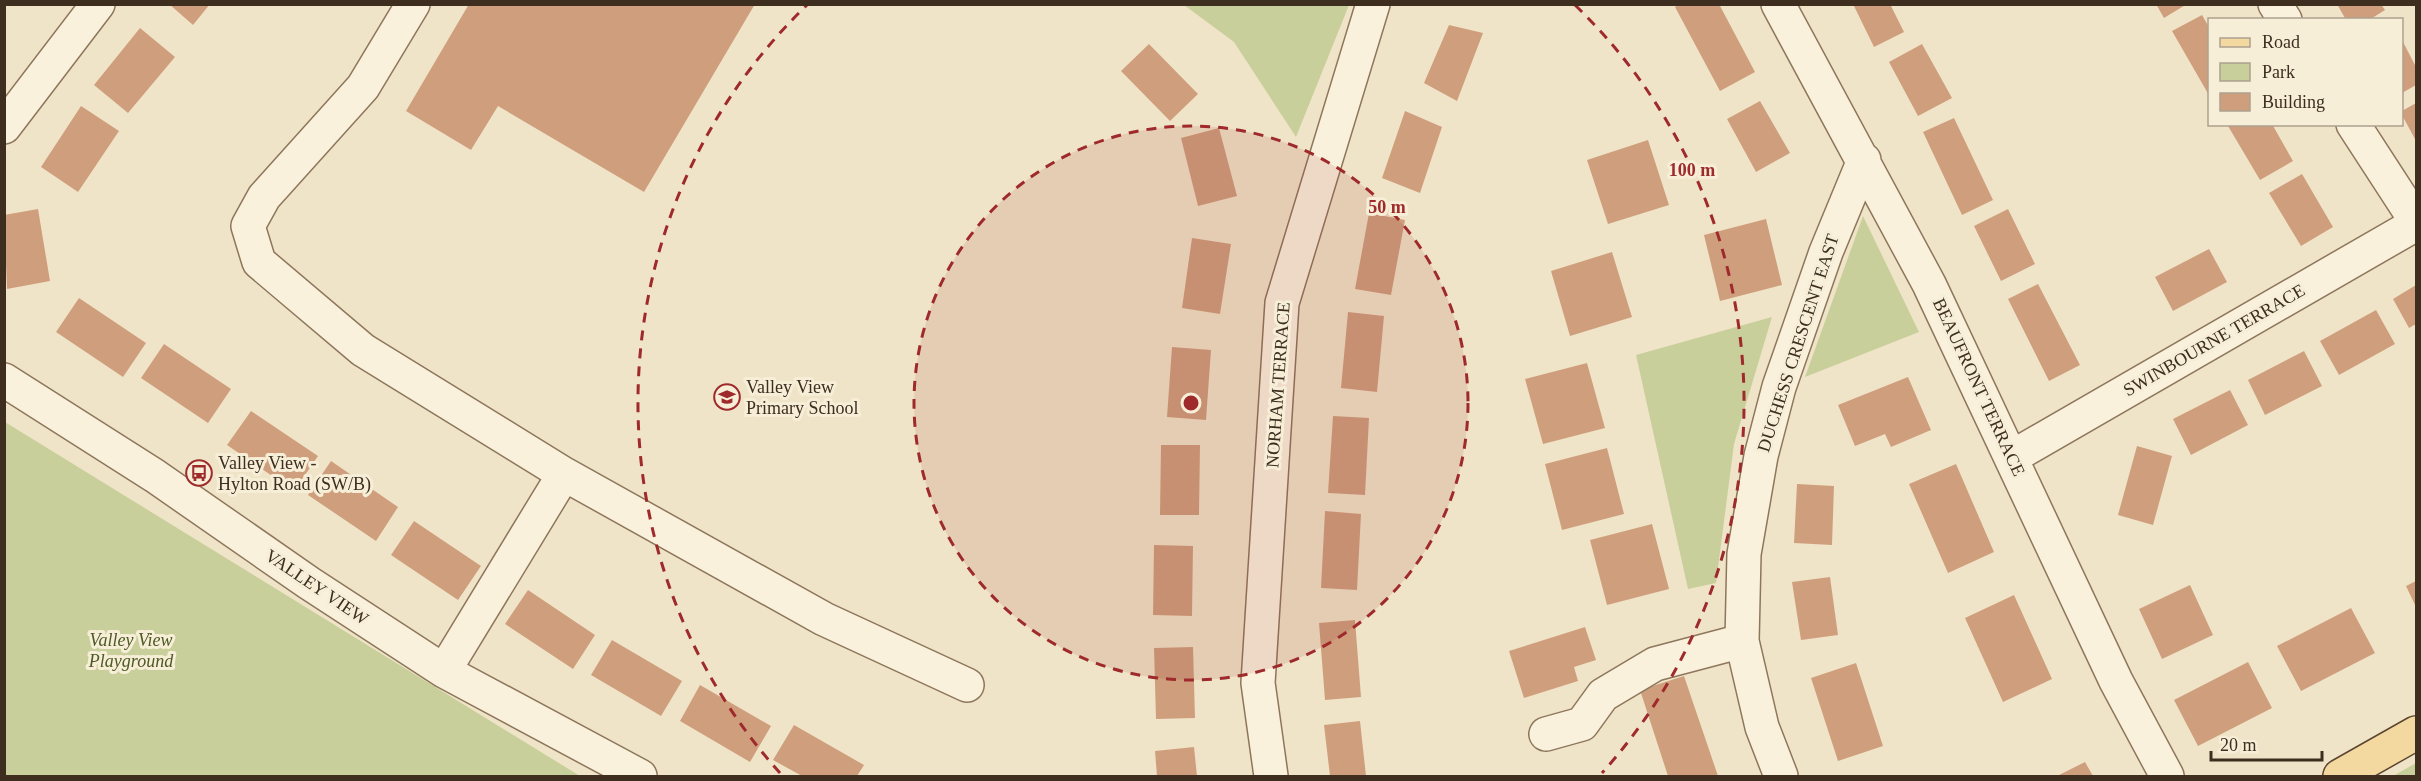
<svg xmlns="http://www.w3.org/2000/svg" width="2421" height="781" viewBox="0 0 2421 781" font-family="Georgia,serif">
<rect width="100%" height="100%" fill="#f0e4c8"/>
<path fill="#c9cf9b" d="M1184 5H1349L1296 137 1234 42Z
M1863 216 1919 332 1805 377Z
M1772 317 1734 444 1716 583 1688 589 1636 355Z
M5 422 580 776H5Z
M2416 763V776H2393Z"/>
<path fill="#cf9f7d" d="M169 4H210L193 25Z
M469 4H755L644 192 498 106 471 150 406 111Z
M1680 4H1719L1755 72 1720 91 1675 7Z
M1853 4H1890L1904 32 1874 47Z
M2156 4H2187L2164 18Z
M2337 4H2381L2385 10 2369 20H2346Z
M2202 15 2210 29V97L2172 31Z
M1449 25 1483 33 1457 101 1424 83Z
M140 28 175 57 128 113 94 85Z
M2402 40 2416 67V85L2402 93Z
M1149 44 1198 94 1170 121 1121 71Z
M1922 44 1952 98 1918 116 1889 62Z
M1760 101 1790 153 1756 172 1727 119Z
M2416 103V141L2402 115V111Z
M81 106 119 131 78 192 41 167Z
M1405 111 1442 127 1420 193 1382 178Z
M1954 118 1993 200 1962 215 1923 132Z
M2232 124H2272L2293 161 2260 180 2228 126Z
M1219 128 1237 196 1198 206 1181 138Z
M1648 140 1669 205 1608 224 1587 160Z
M2302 174 2333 227 2301 246 2269 193Z
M38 209 50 281 7 289 4 215Z
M2008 209 2035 264 2001 281 1974 226Z
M1369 213 1405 220 1391 295 1355 289Z
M1766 219 1782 285 1720 301 1704 235Z
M1192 238 1231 244 1220 314 1182 308Z
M2209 249 2227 282 2173 311 2155 277Z
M1612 252 1632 317 1570 336 1551 271Z
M2038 284 2080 365 2049 381 2008 299Z
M2416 285V324L2409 328 2393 299Z
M79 298 146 343 123 377 56 332Z
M2376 310 2395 344 2339 375 2320 341Z
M1348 312 1384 316 1377 392 1341 388Z
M164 344 231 389 208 423 141 378Z
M1172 347 1211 350 1206 420 1167 417Z
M2304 351 2322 386 2265 415 2248 380Z
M1587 363 1605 428 1543 444 1525 379Z
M1908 377 1931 430 1891 447 1885 434 1855 446 1838 405Z
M2230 390 2248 425 2191 455 2173 419Z
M251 411 318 456 294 491 227 445Z
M1333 416 1369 418 1365 495 1328 493Z
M1161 445H1200L1199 515H1160Z
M2137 446 2172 456 2153 525 2118 515Z
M1607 448 1624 514 1562 530 1545 464Z
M331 461 398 507 376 541 308 495Z
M1956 464 1994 552 1948 573 1909 484Z
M1797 484 1834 486 1832 545 1794 543Z
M1325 511 1361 514 1357 590 1321 588Z
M414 521 481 566 458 600 391 555Z
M1652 524 1669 589 1607 605 1590 540Z
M1154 545 1193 546 1192 616 1153 615Z
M1830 577 1838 635 1801 640 1792 582Z
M2416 581V607L2406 586Z
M2190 585 2213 635 2162 659 2139 609Z
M528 590 595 635 573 669 505 624Z
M2014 595 2052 679 2003 702 1965 618Z
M2351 608 2375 653 2301 691 2277 646Z
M1355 620 1361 697 1325 700 1319 623Z
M1585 627 1596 660 1574 667 1578 681 1524 698 1509 651Z
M612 640 682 681 661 716 591 675Z
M1193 647 1195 718 1156 719 1154 648Z
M2248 662 2272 708 2198 746 2174 700Z
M1856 663 1883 746 1838 761 1811 678Z
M1684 676 1718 776H1668L1640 690Z
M700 685 771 726 750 762 680 721Z
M1360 721 1366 776H1330L1324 725Z
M794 725 864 765 857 776H802L773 760Z
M1194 747 1197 776H1157L1155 751Z
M2085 762 2093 776H2057Z"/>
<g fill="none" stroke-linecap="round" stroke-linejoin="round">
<g stroke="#8d765c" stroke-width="36">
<path id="minor" d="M413 4 363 87 264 197 248 226 259 262 363 350 564 474 824 619 967 685
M1778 4 1929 284 2116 681 2167 776
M2275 4 2285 20
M2353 124 2416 221
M4 127 98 4
M4 380 155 476 309 583 444 671 640 776
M2012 457 2416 224
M444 671 564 474
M1546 734 1582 724 1603 695 1655 664 1742 641
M1271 776 1258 683 1282 303 1373 4
M1781 776 1762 727 1742 641 1744 554 1761 456 1779 387 1826 252 1864 160"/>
</g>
<g stroke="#5b4430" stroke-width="36">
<path id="major" d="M2340 776 2416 733"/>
</g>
<use href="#minor" stroke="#faf1dc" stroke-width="33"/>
<use href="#major" stroke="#f3d9a0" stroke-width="33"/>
</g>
<circle cx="1191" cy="403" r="277" fill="#9e2a2b" fill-opacity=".12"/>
<g fill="none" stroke="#9e2a2b" stroke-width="3" stroke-dasharray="10 8">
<circle cx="1191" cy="403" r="277"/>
<path d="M780 773A553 553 0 0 1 807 5M1575 5A553 553 0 0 1 1602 773"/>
</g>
<defs>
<g id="school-ring" transform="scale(1.35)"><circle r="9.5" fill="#f7eed8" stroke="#9e2a2b" stroke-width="1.5"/><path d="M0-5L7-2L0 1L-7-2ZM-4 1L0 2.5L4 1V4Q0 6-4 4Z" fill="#9e2a2b"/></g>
<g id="bus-ring" transform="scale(1.35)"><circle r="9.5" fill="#f7eed8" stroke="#9e2a2b" stroke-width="1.5"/><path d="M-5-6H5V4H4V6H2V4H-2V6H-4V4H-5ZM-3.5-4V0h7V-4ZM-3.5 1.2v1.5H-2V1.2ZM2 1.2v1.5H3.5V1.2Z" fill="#9e2a2b"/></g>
</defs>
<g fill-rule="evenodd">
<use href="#school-ring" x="727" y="397"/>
<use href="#bus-ring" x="199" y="473"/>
</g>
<g text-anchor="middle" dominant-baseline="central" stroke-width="6" stroke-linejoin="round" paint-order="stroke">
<g font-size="18" fill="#3d2e20" stroke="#f7eed8">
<text transform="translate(2214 340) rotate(-30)">SWINBOURNE TERRACE</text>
<text transform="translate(1798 343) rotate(-72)">DUCHESS CRESCENT EAST</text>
<text transform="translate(1278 385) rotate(-86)">NORHAM TERRACE</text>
<text transform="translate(1979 387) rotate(65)">BEAUFRONT TERRACE</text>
<text transform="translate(317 587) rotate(34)">VALLEY VIEW</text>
</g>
<g font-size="18" fill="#3d2e20" stroke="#f7eed8" text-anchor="start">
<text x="746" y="387">Valley View<tspan x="746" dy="21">Primary School</tspan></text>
<text x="218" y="463">Valley View -<tspan x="218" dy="21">Hylton Road (SW/B)</tspan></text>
</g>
<g font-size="18" font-style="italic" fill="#4d5a26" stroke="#f7eed8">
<text x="131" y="640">Valley View<tspan x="131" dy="21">Playground</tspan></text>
</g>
</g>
<circle cx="1191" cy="403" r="9" fill="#9e2a2b" stroke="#f7eed8" stroke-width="3"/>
<g font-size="18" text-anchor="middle" font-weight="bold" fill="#9e2a2b" stroke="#f7eed8" stroke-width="6" stroke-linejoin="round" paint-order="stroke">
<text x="1692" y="176">100 m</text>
<text x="1387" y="213">50 m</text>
</g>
<rect width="2421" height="781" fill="none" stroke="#3d2e20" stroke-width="12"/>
<rect x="2208" y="18" width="195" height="108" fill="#f7eed8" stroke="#ada18e" stroke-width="1.5"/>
<rect x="2220" y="38" width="30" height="9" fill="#f3d9a0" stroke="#ada18e" stroke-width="1.5"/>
<text x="2262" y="48" font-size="18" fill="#3d2e20">Road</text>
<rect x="2220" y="63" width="30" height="18" fill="#c9cf9b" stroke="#ada18e" stroke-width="1.5"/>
<text x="2262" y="78" font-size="18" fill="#3d2e20">Park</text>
<rect x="2220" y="93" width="30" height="18" fill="#cf9f7d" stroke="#ada18e" stroke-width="1.5"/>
<text x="2262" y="108" font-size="18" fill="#3d2e20">Building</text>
<path d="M2211 751v9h111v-9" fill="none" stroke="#3d2e20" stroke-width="3"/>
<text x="2220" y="751" font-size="18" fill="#3d2e20" stroke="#f7eed8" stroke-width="4.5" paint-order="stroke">20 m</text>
</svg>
